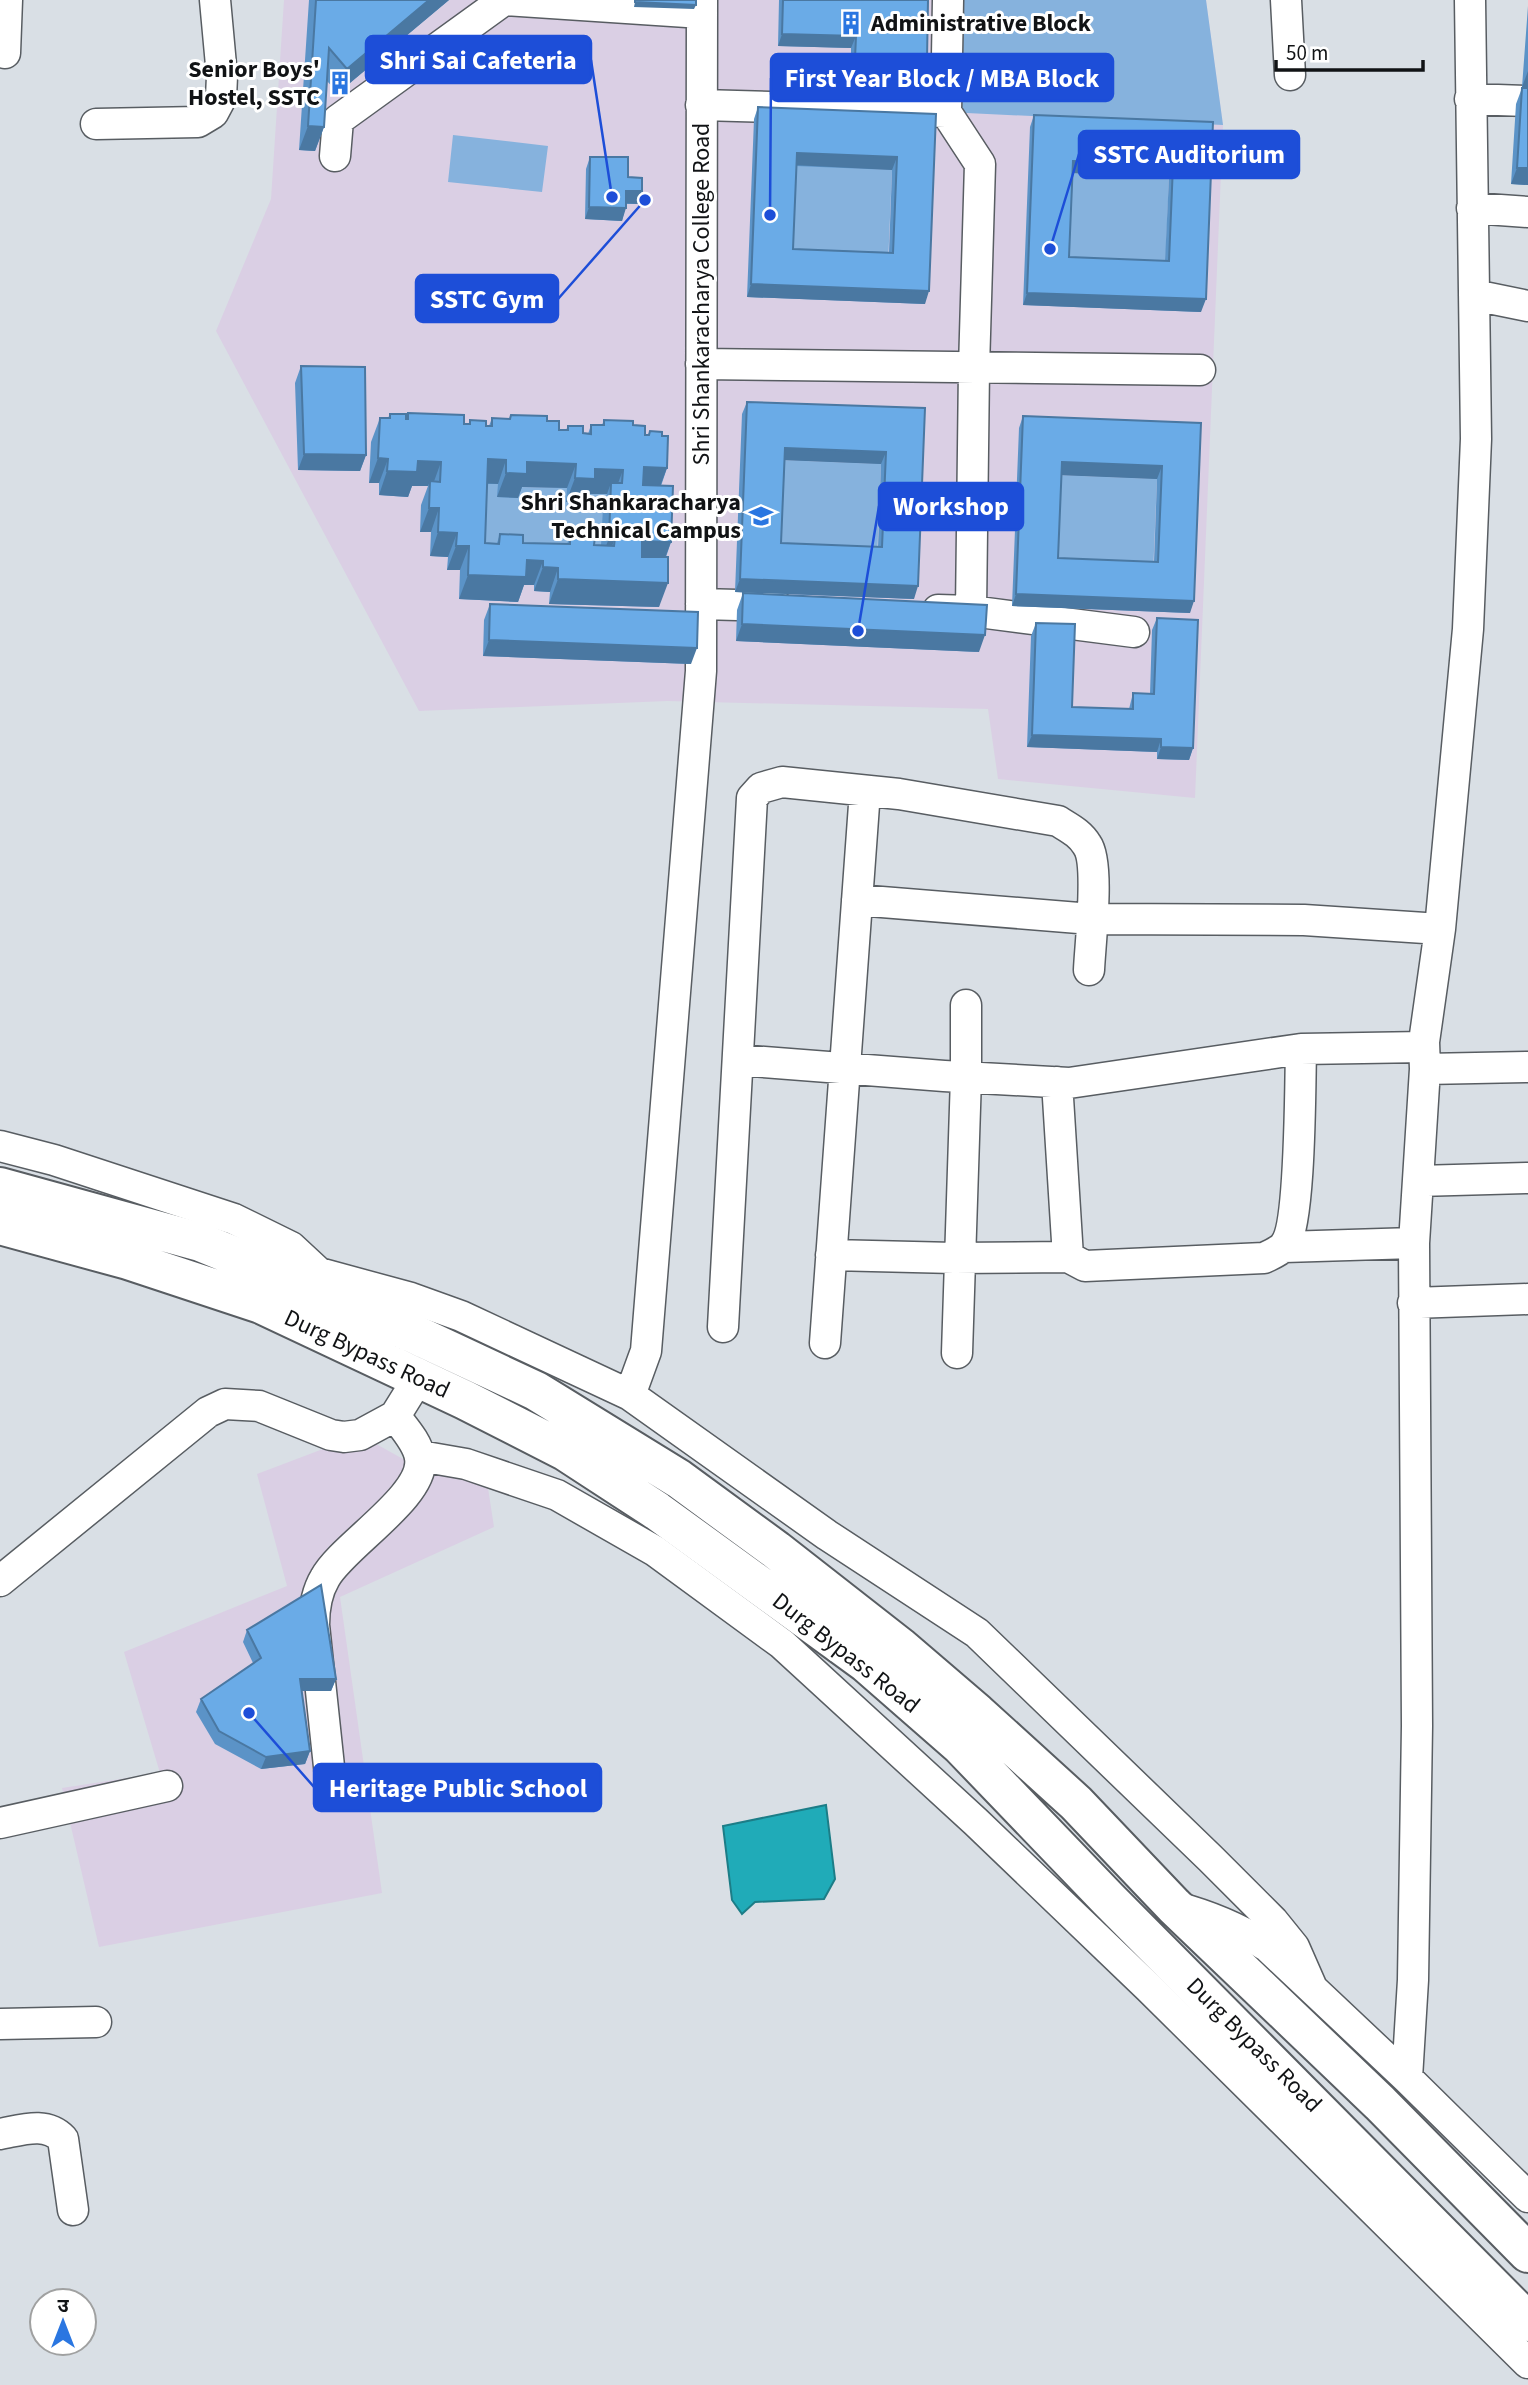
<svg xmlns="http://www.w3.org/2000/svg" width="1528" height="2385" viewBox="0 0 1528 2385" font-family="'Source Sans 3','Noto Sans Devanagari',sans-serif">
<rect width="100%" height="100%" fill="#d9dfe5"/>
<path fill="#dacfe4" d="M284 0H1206L1223 125 1195 798 998 779 988 709 667 701 419 711 216 331 271 199Z
M360 1435 421 1469 486 1475 494 1527 340 1597 382 1893 99 1947 62 1788 160 1773 124 1652 287 1586 257 1474Z"/>
<path fill="#86b2dd" d="M948 0H1206L1223 125 946 112Z
M453 135 548 146 542 192 448 182Z
M792 165 892 170 888 265 788 261Z
M1069 173 1169 177 1165 273 1065 269Z
M781 460 881 464 877 560 777 556Z
M1057 475 1157 479 1153 575 1053 570Z
M479 483 498 484V497L518 487 567 488V502L586 493 614 494 601 562 476 567Z"/>
<path fill="#20abb8" stroke="#1c7d87" stroke-width="2" d="M826 1805 835 1879 824 1899 755 1902 742 1914 732 1900 723 1826Z"/>
<g fill="none" stroke-linecap="round" stroke-linejoin="round">
<g stroke="#585d62" stroke-width="33">
<path id="minor" d="M1286 0 1290 75
M5 53 7 0
M1470 99 1528 101
M701 105 946 112
M96 124 198 122 213 113 221 98 222 76 215 0
M335 156 338 120 504 0 702 13
M1472 208 1528 212
M1474 295 1528 306
M701 364 1200 370
M701 604 777 606
M938 610 971 611 974 368 980 164 946 112 948 0
M971 611 1134 632
M857 900 1091 919 1304 920 1440 929
M738 1060 944 1076 1069 1083 1301 1049 1424 1047
M1425 1069 1528 1067
M1057 1082 1068 1257 1085 1266 1264 1258C1270 1255 1278 1252 1283 1247 1301 1229 1300 1082 1301 1049
M0 1146 54 1160 234 1219 291 1247 319 1273 329 1291
M1418 1181 1528 1178
M1284 1247 1414 1243
M831 1255 954 1258 1068 1257
M319 1273 411 1298 461 1316 630 1395 827 1535 977 1633 1211 1859 1273 1921 1294 1947 1312 1988
M1413 1303 1528 1299
M723 1327 752 798 761 788 782 782 899 794 1058 821C1069 828 1080 833 1087 845 1100 863 1090 945 1089 970
M825 1343 865 791
M957 1353 966 1077V1005
M630 1395 646 1351 701 671 702 0
M420 1456 466 1464 557 1495 655 1551 782 1644 976 1822 1149 1988 1528 2363
M0 1581 208 1412 225 1404 259 1406 331 1435 344 1437 360 1435 395 1416 418 1379
M330 1776 314 1625C314 1608 316 1593 325 1578 342 1546 426 1496 420 1458 418 1443 404 1428 395 1416
M0 1823 167 1786
M1176 1907C1210 1916 1239 1928 1268 1947L1407 2078 1528 2197
M0 2024 96 2022
M1407 2078 1413 1980 1417 1726 1414 1243 1425 1069 1424 1042 1440 929 1468 629 1476 439 1470 0
M0 2134C22 2130 46 2121 63 2139L73 2210"/>
</g>
<g stroke="#585d62" stroke-width="42">
<path id="highway" d="M0 1187 200 1242 333 1296 536 1391 679 1479 776 1550 900 1647 977 1713 1076 1803 1174 1906 1380 2103 1528 2253
M0 1225 128 1260 261 1304 465 1400 565 1451 657 1511 866 1663 961 1746 1108 1899 1528 2322"/>
</g>
<use href="#minor" stroke="#fff" stroke-width="30"/>
<use href="#highway" stroke="#fff" stroke-width="38"/>
</g>
<path fill="#5b93c7" fill-rule="evenodd" d="M309 0H449L338 93 327 81 324 127 315 151 299 150Z
M779 0H928L927 61 922 73 851 71V48L778 46Z
M1528 6V87H1522Z
M1522 88 1528 185 1511 184 1516 104Z
M758 107 936 114 925 304 747 297 754 119ZM796 166 892 170 889 252 793 249Z
M1034 115 1213 122 1201 312 1023 305 1030 127ZM1073 173 1169 177 1165 261 1069 257Z
M590 157 628 177 638 204H626L622 221 585 219 586 169Z
M301 366 366 455 360 471 298 470 295 383Z
M747 402 925 408 914 599 735 592 742 414ZM785 460 881 464 878 547 781 543Z
M408 413 464 424H469L470 420 486 426H489L492 418 509 419 511 415 547 421 559 430H566L568 426 583 433 588 434 591 425H602L604 420 633 425 645 435H648L650 431 662 436 667 468 661 486 671 542 666 557 659 607 549 604 550 592 534 591V585H524L518 602 459 599 460 570H447L448 557 430 556 431 532H420L421 505 428 486H412L408 497 379 495V483H369L371 442 380 418H388L390 414 406 419ZM487 484H498L497 497 518 498 522 487 567 488 566 502 586 503 589 494H607L603 507 601 546 594 545 570 536 567 544 523 543 500 534 497 543H485Z
M1023 416 1201 423 1190 613 1012 606 1019 428ZM1061 475 1157 479 1154 562 1058 558Z
M743 593 979 652 736 641 737 610Z
M490 604 691 664 483 656 484 620Z
M1157 618 1193 748 1189 760 1157 759V752L1027 747 1031 636 1036 623 1072 707 1129 709 1133 693 1150 694 1152 630Z
M247 1630 336 1679 331 1691H302L310 1751 305 1764 261 1769 215 1744 196 1712 201 1699 253 1663 243 1642Z"/>
<path fill="#4a78a2" d="M429 0H449L338 93 347 69Z
M635 2 696 5 694 9 634 7Z
M782 34 856 36 851 48 778 46Z
M855 59 927 61 922 73 851 71Z
M1528 71V87H1522Z
M308 126 324 127 315 151 299 150Z
M797 153 897 157 892 170 792 165Z
M1073 161 1173 165 1169 177 1069 173Z
M1517 168H1528V185L1511 184Z
M626 191H642L638 204 622 203Z
M589 207 626 208 622 221 585 219Z
M751 284 929 291 925 304 747 297Z
M1027 293 1206 299 1201 312 1023 305Z
M785 448 886 452 881 464 781 460Z
M304 454 366 455 360 471 298 470Z
M378 458 388 459 379 483H369Z
M488 459 506 460 498 484 479 483Z
M418 461 441 462 432 487 430 481 428 486H412L408 497 379 495 387 471Z
M527 462 576 464 567 488 522 487 518 498 497 497 506 473Z
M1062 462 1162 466 1157 479 1057 475Z
M644 467 667 468 658 492 635 491Z
M595 469 623 470 614 494 611 483 607 494H589L586 503 566 502 575 478Z
M429 508H439L431 532H420Z
M438 532 457 533 448 557 430 556Z
M609 538H615L606 563 600 562Z
M642 541 671 542 662 566H633Z
M456 546H469L460 570H447Z
M527 560 543 561 534 585H524L518 602 459 599 468 575Z
M543 567 558 568 550 592 534 591Z
M558 579 668 583 659 607 549 604Z
M740 579 918 586 914 599 735 592Z
M1016 594 1194 601 1190 613 1012 606Z
M742 624 985 635 979 652 736 641Z
M489 640 697 648 691 664 483 656Z
M1032 735 1161 739 1157 752 1027 747Z
M1161 747 1193 748 1189 760 1157 759Z
M300 1679H336L331 1691H296Z
M310 1751 305 1764 261 1769 266 1757Z"/>
<path fill="#6aabe7" stroke="#4a78a2" stroke-width="2" fill-rule="evenodd" d="M316 0H429L347 69 329 48 324 127 308 126Z
M635 0H696V5L635 2Z
M783 0H928L927 61 855 59 856 36 782 34Z
M1522 88H1528V168H1517Z
M758 107 936 114 929 291 751 284ZM797 153 897 157 893 253 793 249Z
M1034 115 1213 122 1206 299 1027 293ZM1073 161 1173 165 1169 261 1069 257Z
M590 157H628V177L642 178V191H626V208L589 207Z
M301 366 365 367 366 455 304 454Z
M747 402 925 408 918 586 740 579ZM785 448 886 452 882 547 781 543Z
M408 413 464 415V424H470V420L486 421V426H492V418L510 419 511 415 547 416V421H559V430H568V426H583V433L591 434V425H604V420L633 421V425L645 426V435H649L650 431 662 432V436H668L667 468 644 467 643 485 673 486 671 542 642 541V557H668V583L558 579V568L543 567V561L527 560 526 577 468 575 469 546H456L457 533 438 532 439 508H429L430 481 440 482 441 462 418 461 417 472 387 471 388 459 378 458 380 418H390V414H406V419H408ZM488 459 506 460V473L527 474V462L576 464 575 478 595 479V469L623 470 622 483H611L609 538H615L614 546 594 545 595 537 570 536V544L523 543V535L500 534 499 544 485 543Z
M1023 416 1201 423 1194 601 1016 594ZM1062 462 1162 466 1158 562 1058 558Z
M743 593 987 605 985 635 742 624Z
M490 604 698 612 697 648 489 640Z
M1157 618 1198 620 1193 748 1161 747V739L1032 735 1036 623 1075 624 1072 707 1133 709V693L1154 694Z
M321 1585 336 1679H300L310 1751 266 1757 219 1731 201 1699 261 1658 247 1630Z"/>
<defs>
<g id="building-bare" transform="scale(1.89)"><path d="M-4-6H4V6H1V3H-1V6H-4ZM-2.5-4.3h1.7v1.8h-1.7ZM.8-4.3h1.7v1.8H.8ZM-2.5-1h1.7V.8h-1.7ZM.8-1h1.7V.8H.8Z" fill="#2a76e1" stroke="#fff" stroke-width="2.5" paint-order="stroke"/></g>
<g id="university-bare" transform="scale(1.89)"><path d="M0-5L7-2L0 1L-7-2ZM-4 1L0 2.5L4 1V4Q0 6-4 4Z" fill="#2a76e1" stroke="#fff" stroke-width="2.5" paint-order="stroke"/></g>
</defs>
<g fill-rule="evenodd">
<use href="#building-bare" x="851" y="23"/>
<use href="#building-bare" x="340" y="83"/>
<use href="#university-bare" x="761" y="516"/>
</g>
<g text-anchor="middle" dominant-baseline="central" stroke-width="6" stroke-linejoin="round" paint-order="stroke">
<g font-size="24" font-weight="bold" fill="#111315" stroke="#fff" text-anchor="end">
<text x="871" y="23" text-anchor="start">Administrative Block</text>
<text x="320" y="69">Senior Boys'<tspan x="320" dy="28">Hostel, SSTC</tspan></text>
<text x="741" y="502">Shri Shankaracharya<tspan x="741" dy="28">Technical Campus</tspan></text>
</g>
<g font-size="24" fill="#111315" stroke="#fff">
<text transform="translate(701 294) rotate(-90)">Shri Shankaracharya College Road</text>
<text transform="translate(367 1354) rotate(25)">Durg Bypass Road</text>
<text transform="translate(846 1653) rotate(38)">Durg Bypass Road</text>
<text transform="translate(1254 2045) rotate(45)">Durg Bypass Road</text>
</g>
</g>
<path fill="none" stroke="#1d4ed8" stroke-width="2.5" d="M612 197L591 60M770 215L771 78M1050 249L1079 154M645 200L558 299M858 631L879 506M249 1713L314 1787"/>
<g fill="#1d4ed8" stroke="#fff" stroke-width="2.5">
<circle cx="612" cy="197" r="7"/>
<circle cx="770" cy="215" r="7"/>
<circle cx="1050" cy="249" r="7"/>
<circle cx="645" cy="200" r="7"/>
<circle cx="858" cy="631" r="7"/>
<circle cx="249" cy="1713" r="7"/>
</g>
<g fill="#1d4ed8" stroke="#1d4ed8" stroke-width="2.5">
<rect x="366" y="36" width="225" height="47" rx="7"/>
<rect x="771" y="54" width="342" height="47" rx="7"/>
<rect x="1079" y="131" width="220" height="47" rx="7"/>
<rect x="416" y="275" width="142" height="47" rx="7"/>
<rect x="879" y="483" width="144" height="47" rx="7"/>
<rect x="314" y="1764" width="287" height="47" rx="7"/>
</g>
<g font-size="26" text-anchor="middle" font-weight="bold" fill="#fff">
<text x="478" y="69">Shri Sai Cafeteria</text>
<text x="942" y="87">First Year Block / MBA Block</text>
<text x="1189" y="163">SSTC Auditorium</text>
<text x="487" y="308">SSTC Gym</text>
<text x="951" y="515">Workshop</text>
<text x="458" y="1797">Heritage Public School</text>
</g>
<g transform="translate(63 2322)"><circle r="33" fill="#ffffff" stroke="#a0a1a1" stroke-width="2"/>
<path d="M0-5L12 26L0 18L-12 26Z" fill="#2a76e1"/>
<text y="-10" font-size="19" font-weight="bold" text-anchor="middle" fill="#111315">उ</text>
</g>
<path d="M1276 60v10h147v-10" fill="none" stroke="#111315" stroke-width="3.5"/>
<text x="1286" y="60" font-size="21" fill="#111315" stroke="#ffffff" stroke-width="5" paint-order="stroke">50 m</text>
</svg>
